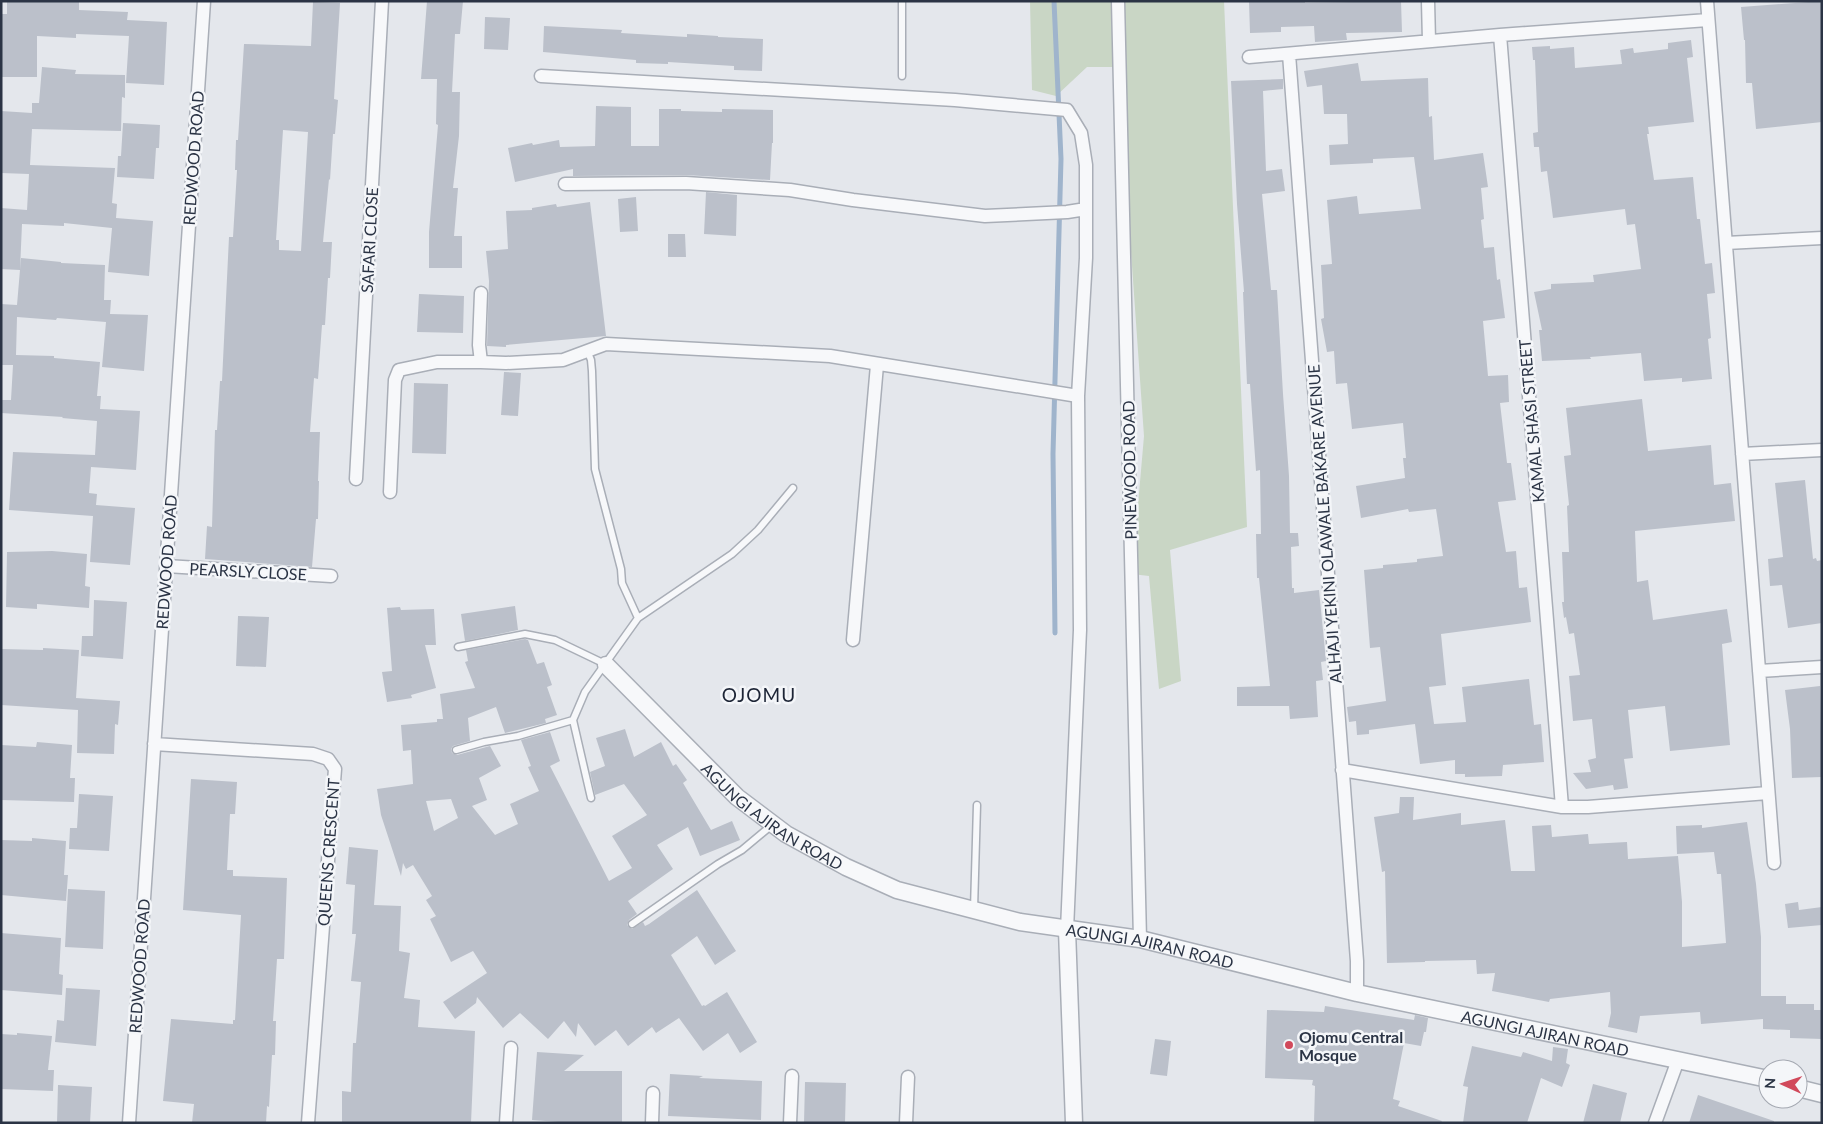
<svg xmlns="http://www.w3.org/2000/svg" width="1823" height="1124" viewBox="0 0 1823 1124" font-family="Lato,sans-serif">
<rect width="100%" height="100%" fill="#e4e7ec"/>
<path fill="#c9d6c5" d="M1030 1H1224L1247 527 1170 550 1181 681 1159 689 1149 576 1132 574 1144 436 1118 67H1087L1056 96 1032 90Z"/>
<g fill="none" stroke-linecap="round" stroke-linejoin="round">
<path stroke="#9fb4cc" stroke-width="5" d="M1054 1 1061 159 1053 454 1055 633"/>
</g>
<path fill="#bbc0ca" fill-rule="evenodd" d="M7 1H79V10L128 12 127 20 167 22 164 85 126 83 129 36 76 34V38L37 36V77H1V14H7Z
M427 1H463L460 34H455L452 92H460L459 136 453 188H458L454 236H462V268H429V232L438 125 436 124 437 79H421Z
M1249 1H1305V3L1401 1 1402 32 1346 33 1347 40 1315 42 1314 26 1281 27V32L1250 33Z
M1822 1V122L1756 129 1752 83H1746L1745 40H1744L1741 7Z
M313 2 340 3 334 99 338 100 335 134H333L330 180 329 179 323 242H332L330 278H328L325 325H322L318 379 314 378 310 432H320L318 481H319L318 519H316L312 567 205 559 207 526 212 527 215 430H217L220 381H222L229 237H233L237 170H235L236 140H238L244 44 311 46ZM283 130 308 132 301 251 279 250V240H276Z
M485 17 510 18 508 50 484 49Z
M544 26 622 30 621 33 687 37V34L718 36V37L763 39 762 71 734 70V66L668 62V64L636 63V60L543 52Z
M1691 40 1693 57 1687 58 1694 122 1648 127 1649 134H1647L1654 180 1693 177 1697 219H1700L1705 264 1712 263 1715 293 1707 294 1711 338 1708 339 1712 379 1682 382V378L1644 381 1641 353 1590 357 1591 359 1542 361 1539 330H1542L1534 292 1551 289V284L1594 282 1593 275 1641 269 1635 224 1627 225 1625 209 1553 218 1547 171 1541 172 1539 147H1534L1533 133 1538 132 1535 60H1533L1532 47 1550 46V49L1574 47 1575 68 1622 64 1620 50 1633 48 1634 53 1668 49V43Z
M1358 63 1361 81 1428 78 1429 117 1432 116 1434 160 1483 153 1488 187 1481 188 1484 219 1481 220 1484 248 1494 247 1497 280 1500 279 1505 318 1483 321 1488 376 1508 375 1509 402 1500 403 1507 463H1511L1516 500 1498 502 1506 552 1516 551 1519 588 1527 587 1531 622 1441 634 1446 685 1429 687 1434 724 1466 722 1462 687 1529 679 1534 725 1541 724 1544 762 1503 765 1502 776 1465 777V774H1455V760L1420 764 1415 724 1369 730V734L1357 735 1356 721 1349 722 1347 707 1386 701 1380 647 1370 648 1364 570 1383 568V565L1417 562V559L1443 556 1436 509 1409 512 1408 509 1361 518 1356 486 1405 478 1403 458H1406L1403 423 1352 429 1347 383 1336 384 1334 351 1327 352 1321 319 1324 318 1321 265 1332 264 1327 200 1357 196 1359 214 1421 209 1414 157 1373 159V163L1330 165 1329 145 1348 144 1347 114H1324L1322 85 1307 87 1304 71Z
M42 67 76 70 75 74 125 75V98L122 97 121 131 32 129 30 165 115 168 112 203 117 204 116 218 153 221 149 276 108 272 112 228 64 223V226L22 224 20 270 1 269V208L27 210 29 174 1 173V111L32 113V103H39Z
M1283 79V89L1263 91 1266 171 1282 169 1285 191 1262 194 1271 290H1277L1283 394 1289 476 1290 533H1298L1299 546 1291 547 1292 588H1294V593L1319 590 1326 661 1321 662 1323 680 1316 681 1318 717 1290 719 1289 706H1237V687L1270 686 1259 578H1257L1256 534H1261L1260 470 1256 471 1250 384H1247L1243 292H1244L1237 204 1231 81Z
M596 106 631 107V146H659V109H681V111L722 112V109L773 110V143H772L770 180 686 175 573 176V169L515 182 508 148 532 143 533 145 559 140 560 147 595 146Z
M123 123 160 125 159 148H156L154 179 117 177 118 156H121Z
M706 192 737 195 736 236 704 234Z
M636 197 638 231 620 232 618 199Z
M590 202 606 336 506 345V347L487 346 489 281 486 251 508 249 506 211 532 210V208L556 204 557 207Z
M668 234H685L686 257H668Z
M21 258 61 262V263L105 265 104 300H111L110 314 148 315 144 371 102 367 106 322 57 318 56 320 17 317 16 355 54 356V358L100 362 97 396H101L100 409 140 411 136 470 91 467 89 493 97 494 96 505 135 508 130 565 90 562 93 516 9 510 13 452 95 455 97 421 62 418 63 417 1 413V400H11L13 365H1V304L17 305Z
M419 294 464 296 463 333 417 332Z
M504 372 521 373 518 416 501 415Z
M414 383 448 384 446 454 412 453Z
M1642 399 1648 451 1711 445 1714 485 1731 483 1735 521 1635 531 1637 582 1648 580 1653 620 1727 609 1732 642 1722 644 1730 745 1670 751 1665 706 1628 710 1633 758 1624 759 1628 788 1614 790 1613 785 1586 789 1573 773 1591 772 1588 760 1596 758 1592 719 1573 721 1569 676 1580 675 1574 633 1569 634 1566 617 1564 618 1562 602H1564L1562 552H1569L1567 506 1569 505 1564 456 1571 455 1566 408Z
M1805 480 1813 559 1816 558 1817 561 1822 560V623L1788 628 1782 585 1770 586 1768 559 1783 557 1775 483Z
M52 551 87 554 85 586 90 587 89 608 37 604V609L6 607 7 552Z
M94 600 127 602 123 659 81 656 82 636H93Z
M515 606 518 630 465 641 461 614Z
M400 607 401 610 434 609 436 645H425L436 688 411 695 412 698 387 702 382 672 392 671 387 608Z
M238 616 269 617 266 667 236 666Z
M525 639 528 640 537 664 544 662 552 685 547 687 557 715 545 719 546 723 505 733 496 707 468 718 470 741 453 746 451 749 452 753 457 755 490 746 501 766 479 778 487 800 472 806 495 835 518 824 510 804 539 791 528 767 531 766 521 740 550 732 560 761 550 766 609 881 632 868 612 836 647 815 624 784 595 795 590 772 605 766 596 738 625 729 634 757 661 742 673 766 676 764 687 780 683 783 711 830 732 821 740 840 700 856 688 827 657 845 673 869 628 901 637 914 629 920 627 925 632 929 643 922 645 926 649 924 697 890 736 951 715 965 697 936 671 955 702 1006 704 1005 705 1006 727 992 757 1042 740 1053 728 1033 703 1051 679 1018 656 1033 652 1027 628 1046 616 1030 595 1046 578 1023 576 1037 564 1021 548 1039 520 1013 503 1028 477 997 476 1003 455 1019 443 1002 487 973 473 951 451 962 430 919 436 916 426 900 432 896 413 865 406 869 403 863 401 876 381 815 377 789 413 784 411 750 403 751 401 725 437 722V719H443L440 694 475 688 465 662 468 661 466 650ZM451 799 458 818 434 831 426 801Z
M43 648 79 650 76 698 120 701 118 725 115 724 114 754 77 753 78 710 1 705V649L43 650Z
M1820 686 1822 777 1792 778 1790 729 1785 690Z
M37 742 72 745 70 778H75L74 802 1 800V745L36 747Z
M191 779 237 782 235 814H230L227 870H233V876L287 878 284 959H277L273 1021H276L275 1055H272L269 1107 267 1106 266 1123H192L194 1104 163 1101 171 1019 233 1024V1020H235L241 915 183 910Z
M79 794 113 796 109 851 69 849 70 828H77Z
M1400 797H1414L1413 820 1461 813V825L1505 820 1511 871H1535L1532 826 1551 825 1552 837 1588 834 1589 844 1627 842 1628 859 1678 856 1682 902V947L1726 943 1721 874H1717L1714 852 1677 854 1676 826 1702 825V828L1747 822 1756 884 1761 937V996H1786V1004H1814V1010H1822V1039L1790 1038V1030L1763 1029V1019L1701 1024 1700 1012 1640 1016 1637 1033 1608 1027 1611 1013 1610 992 1550 999 1549 1002 1492 991 1495 973 1477 974 1476 960 1425 961V962L1387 963 1385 871 1382 872 1374 817 1399 813Z
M32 838 66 841 64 875H68L66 901 1 895V840L32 841Z
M349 847 378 850 374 905 401 906 399 951 410 953 404 998 420 1000 418 1027 475 1031 471 1123H342V1091L351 1092 353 1043H356L361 982 351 981 356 934H352L355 885 346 884Z
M68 889 105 891 103 949 65 947Z
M1798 902 1799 910 1822 907V925L1788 928 1785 904Z
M1 933 61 938 59 974 63 975 62 995 1 990Z
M66 988 100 990 96 1046 55 1042 57 1020 64 1021Z
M1325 1006 1414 1020 1415 1015 1428 1018 1426 1032H1424L1421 1046 1404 1043 1393 1099 1400 1101 1398 1106 1442 1121 1441 1123H1314L1315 1086 1312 1085 1313 1080 1265 1078 1267 1010 1324 1012Z
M17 1033 52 1036 48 1070H54L53 1091 1 1089V1034L17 1035Z
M1155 1039 1171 1041 1167 1076 1150 1074Z
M1472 1046 1521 1057 1523 1052 1552 1061 1553 1047 1568 1049 1566 1063 1570 1065 1562 1087 1541 1078 1527 1123H1463L1468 1087 1463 1086Z
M537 1052 584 1055 564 1071H622V1123H572L532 1120Z
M670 1074 703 1076 699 1078 762 1081 761 1120 668 1116Z
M805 1082 846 1083 845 1123H804Z
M1593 1084 1627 1093 1620 1123H1583Z
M58 1085 92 1087 90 1123H57Z
M1698 1095 1774 1121V1123H1689Z"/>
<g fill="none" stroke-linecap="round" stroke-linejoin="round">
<g stroke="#a9aeb7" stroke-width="9">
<path id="service" d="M902 76V1
M587 350 591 360 592 371 595 469 621 569 622 583 638 618
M458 647 525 634 555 640 605 664
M456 750 484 742 518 736 573 720
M591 798 573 720 585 692 638 618 732 554 758 530 793 488
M974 909 977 805
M632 924 718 864 742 850 772 825"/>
</g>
<g stroke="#a9aeb7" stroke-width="15">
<path id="minor" d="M1118 1 1140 939
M1428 1 1429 41
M1707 1 1774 863
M1500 35 1562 807
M1289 54 1357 961V993
M1249 57 1500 35 1708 20
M541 76 955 100 1067 110 1081 133 1086 165V258L1078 396 1080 630 1067 930
M565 184 686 183 790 190 853 200 985 216 1067 212 1086 209
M1726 243 1822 238
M481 293 479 345 481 362 506 363 563 360 606 344 830 356 1078 396
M1742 454 1822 450
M356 479 382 1
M390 492 395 380 399 370 437 362H481
M166 566 331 576
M853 640 877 365
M1759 671 1822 667
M154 744 313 754 328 759 335 769 308 1123
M1342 770 1562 807H1588L1768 793
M129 1123 204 1
M506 1123 511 1048
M652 1123 653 1093
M790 1123 792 1076
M906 1123 908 1077
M1655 1123 1678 1060"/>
</g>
<g stroke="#a9aeb7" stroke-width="19">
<g id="tertiary">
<path id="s1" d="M606 665 737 797 786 834 846 867 897 890 1020 922 1140 939 1357 993 1768 1079"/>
<path d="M1067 930 1074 1123"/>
<path d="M1798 1088 1822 1094"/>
</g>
</g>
<use href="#service" stroke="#f7f8fa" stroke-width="6"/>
<use href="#minor" stroke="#f7f8fa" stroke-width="12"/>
<use href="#tertiary" stroke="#f7f8fa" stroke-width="16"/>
</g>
<circle fill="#d1495b" stroke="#f4f6f9" stroke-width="2" cx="1289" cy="1045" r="5"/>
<g text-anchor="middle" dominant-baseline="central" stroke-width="5" stroke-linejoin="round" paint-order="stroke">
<g font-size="16" fill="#2b3445" stroke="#f4f6f9">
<text transform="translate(193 158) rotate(-86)">REDWOOD ROAD</text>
<text transform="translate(369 240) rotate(-87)">SAFARI CLOSE</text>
<text transform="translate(1531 421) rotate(-95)">KAMAL SHASI STREET</text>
<text transform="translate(1129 470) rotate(-91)">PINEWOOD ROAD</text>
<text transform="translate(1324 524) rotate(-94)">ALHAJI YEKINI OLAWALE BAKARE AVENUE</text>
<text transform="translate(166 562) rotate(-86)">REDWOOD ROAD</text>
<text transform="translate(248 571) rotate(3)">PEARSLY CLOSE</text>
<text stroke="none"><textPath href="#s1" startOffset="226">AGUNGI AJIRAN ROAD</textPath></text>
<text transform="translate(328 852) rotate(-86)">QUEENS CRESCENT</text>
<text stroke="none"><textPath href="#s1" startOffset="631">AGUNGI AJIRAN ROAD</textPath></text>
<text transform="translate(139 966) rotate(-86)">REDWOOD ROAD</text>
<text stroke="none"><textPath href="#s1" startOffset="1036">AGUNGI AJIRAN ROAD</textPath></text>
</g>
<g font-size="16" font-weight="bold" fill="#2b3445" stroke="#f4f6f9" text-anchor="start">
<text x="1299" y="1036">Ojomu Central<tspan x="1299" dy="18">Mosque</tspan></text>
</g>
<g font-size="19" letter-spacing="1" fill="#1d2536" stroke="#f4f6f9">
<text x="759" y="694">OJOMU</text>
</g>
</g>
<rect width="1823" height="1124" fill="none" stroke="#2b3445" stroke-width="5"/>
<g transform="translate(1783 1084) rotate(273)"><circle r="24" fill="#f4f6f9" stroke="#a4a8b1"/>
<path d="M0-4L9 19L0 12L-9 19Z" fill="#d1495b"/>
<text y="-8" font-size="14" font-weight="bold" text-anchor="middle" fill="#2b3445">N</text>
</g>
</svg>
